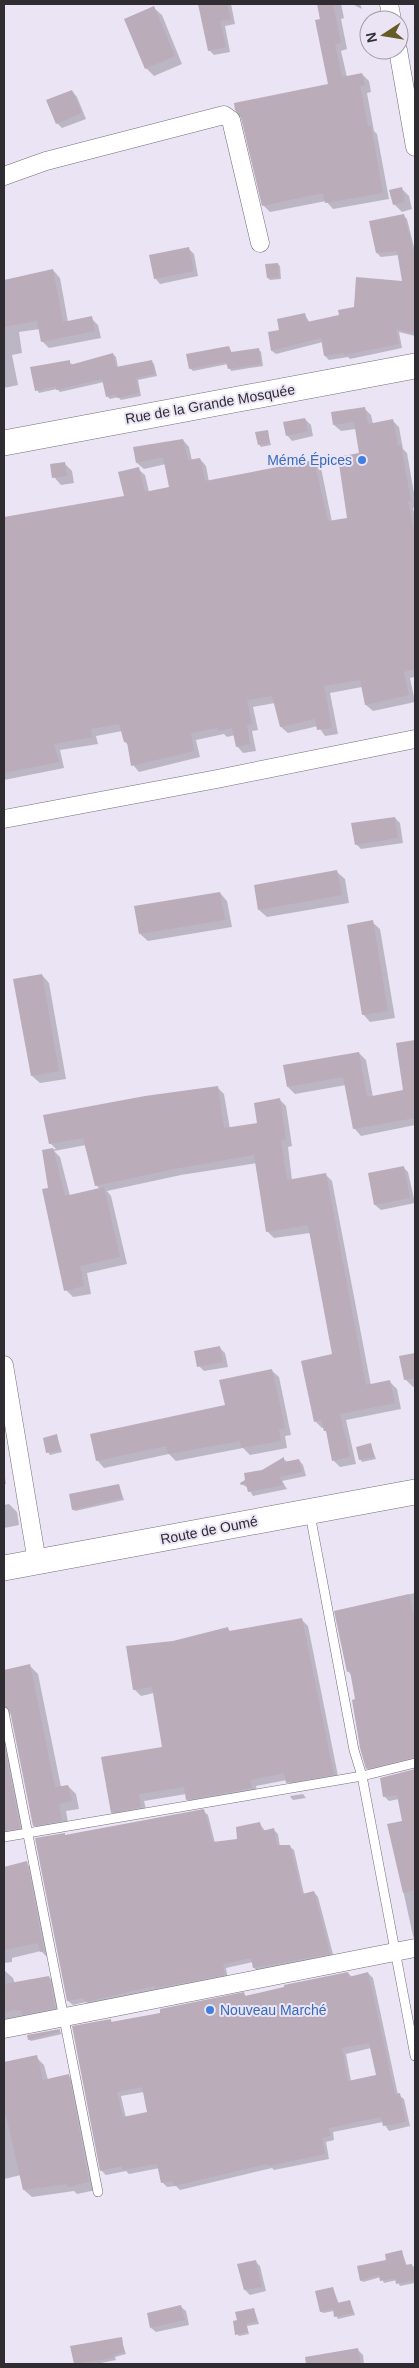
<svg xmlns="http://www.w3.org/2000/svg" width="419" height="2368" viewBox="0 0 419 2368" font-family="Arial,sans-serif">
<rect width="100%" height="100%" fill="#ebe4f5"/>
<path fill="#0003" fill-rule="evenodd" d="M200 4H231L235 24 225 26 230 52 214 55 209 50Z
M318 4H341L344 18 341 19 347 49 341 51 347 77 362 74 369 81 371 92 367 93 374 131 377 134 389 199 333 209 326 201 270 212 263 205 329 85Z
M352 4H360L362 9Z
M154 8 162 15 182 64 154 76 146 68Z
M72 91 77 97 86 119 62 128 57 123Z
M401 188 409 196 412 209 402 212 394 204Z
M403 215 407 219 415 251V336L399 332 402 348 350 359 348 357 329 360 325 356 323 342 276 354 272 351 281 331 305 315 310 323 340 316 404 282 399 255 381 257 377 253Z
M188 248 194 254 198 276 160 284 155 278Z
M278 264 280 266 281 279 270 280 268 278Z
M53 270 60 278 68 322 91 318 98 325 101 338 49 348 42 341 40 329 19 332 22 353 12 355 18 385 4 388V281Z
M229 347 232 353 258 349 261 352 263 366 231 371 228 364 193 371 191 369 188 355Z
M113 354 116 357 118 368 151 361 154 364 157 376 138 380 141 396 121 400 118 397 110 399 107 396 104 382 60 392 57 389 39 393 37 390 69 362 73 365Z
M364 408 371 415 373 424 392 420 399 427 403 449 407 453 415 499V507L413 508 415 516V677L410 678 415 702 373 711 366 705 362 687 330 693 338 734 325 736 318 726 288 733 281 727 275 703 253 707 258 730 252 731 256 751 243 753 237 746 235 735 227 737 224 734 196 740 200 757 139 772 133 765 129 746 125 742 122 731 96 736 98 744 60 750 64 768 4 780V518L126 497 138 469 145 475 149 492 170 488 166 464 144 469 137 463 183 440 189 447 192 461 200 459 206 466 209 482 314 461 321 468 332 522 348 519 361 454 356 429 341 431 334 425Z
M305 419 311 425 313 436 292 441 287 435Z
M267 431 271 445 261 447 259 444Z
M64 463 72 471 74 483 61 485 54 477Z
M395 818 400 823 403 843 361 849 356 844Z
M337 872 345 879 349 903 267 917 259 910Z
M220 893 227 901 232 927 148 941 140 934Z
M372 922 380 929 395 1018 370 1022 363 1014Z
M42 975 49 983 66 1079 40 1083 32 1076Z
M415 1042V1125L361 1136 354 1128 346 1085 295 1094 288 1087 359 1053 366 1060 373 1097 405 1091 398 1044Z
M217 1087 224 1094 230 1129 259 1124 279 1099 286 1106 292 1146 288 1147 292 1180 325 1174 332 1181 371 1386 390 1382 397 1389 401 1409 346 1420 356 1464 340 1467 333 1460 328 1434 324 1427 322 1428 315 1421 334 1355 310 1233 274 1238 267 1231 257 1163 181 1175 107 1191 111 1196 127 1264 87 1273 91 1294 73 1297 66 1290 43 1151 56 1149 50 1143ZM86 1145 96 1185 100 1189 70 1196 60 1157 54 1151Z
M403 1167 408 1172 415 1203 381 1210 375 1205 369 1174Z
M220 1348 225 1353 228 1367 204 1371 199 1366Z
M415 1354V1387H413L405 1379 400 1357Z
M271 1370 279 1377 291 1435 285 1436 287 1448 250 1455 243 1448 176 1461 169 1454 104 1468 97 1460 226 1406Z
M57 1436 62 1452 50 1455 48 1452Z
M371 1445 376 1459 362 1462 360 1459Z
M283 1458 288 1463 299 1460 303 1465 306 1476 282 1481 287 1489 253 1496 248 1488 242 1484Z
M4 1471 6 1484H4Z
M119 1485 124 1500 75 1511 73 1509Z
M9 1504 17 1512 19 1525 4 1528V1505Z
M415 1593V1761L372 1772 367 1768 352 1676 348 1671 336 1612Z
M302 1620 308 1626 339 1781 294 1788 287 1780 256 1786 258 1795 194 1805 187 1799 186 1794 144 1801 147 1813 118 1818 112 1812 163 1748 154 1693 141 1696 134 1689 173 1642 228 1629 231 1632Z
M30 1666 38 1674 61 1787 68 1786 76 1794 79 1809 66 1811 69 1828 42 1833 34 1825 12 1711 5 1722 27 1835 10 1838 4 1843V1671Z
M381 1779 411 1790 415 1789V1939L413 1936 389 1825 404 1822 399 1799 389 1801 385 1797Z
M303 1794 306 1798 293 1800 291 1798 290 1796Z
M203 1811 208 1815 215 1843 238 1840 260 1824 265 1831 273 1829 278 1834 280 1847 289 1846 294 1850 304 1894 314 1892 318 1897 334 1958 259 1972 254 1968 253 1962 226 1968 228 1979 90 2006 86 2002 73 2005 68 2001 64 1834 66 1836Z
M26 1863 34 1871 49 1959 41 1951 12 1958V1962L4 1963V1868Z
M4 1970 13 1978 15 1984 49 1977 57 1985 62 2016 4 2023Z
M348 1973 352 1977 368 1973 373 1978 398 2095 404 2099 410 2126 389 2131 383 2122 333 2132 334 2140 326 2142 329 2159 274 2170 272 2168 180 2190 176 2186 167 2187 163 2183 160 2168 129 2174 126 2171 106 2175 101 2170 110 2020 113 2023 162 2014 244 1994 247 1997ZM371 2048 377 2076 351 2081 346 2054ZM144 2092 149 2113 126 2118 121 2096Z
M59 2030 62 2034 31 2041 29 2039Z
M36 2057 44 2065 48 2080 68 2076 76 2084 96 2190 77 2194 74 2191 32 2197 24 2190 21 2175 4 2179V2063Z
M402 2252 407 2266 411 2265 414 2267 415 2283 400 2286 397 2280 384 2283 381 2277 363 2282 361 2280Z
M255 2261 260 2266 266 2291 250 2295 245 2290 239 2265Z
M333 2288 339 2304 350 2301 355 2315 338 2319 334 2311 323 2313 321 2311Z
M181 2307 186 2311 189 2325 156 2332 151 2328Z
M254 2309 259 2324 247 2326 249 2334 239 2336 237 2334Z
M121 2339 126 2354 115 2357 116 2360 96 2364H75L72 2347Z
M357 2349 363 2355 364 2364H325L324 2355Z"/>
<path fill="#baacb9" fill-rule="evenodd" d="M198 4H227L231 19 220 21 226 47 208 51Z
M317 4H333L341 43 335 44 342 77 362 73 365 85 360 86 368 126H371L383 193 325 203 323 193 262 206 241 118 235 110 234 103 328 84 315 20 320 19Z
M154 6 175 56 145 69 124 19Z
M72 90 82 113 56 124 46 100Z
M402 187 405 202 393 205 389 190Z
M404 214 413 250 415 249V334L396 329 399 344 344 355V353L324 356 321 338 271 351 268 332 279 330 277 319 305 313 307 322 339 315 338 310 354 307 356 277 402 281 397 251 376 253 369 221Z
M189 247 194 271 154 279 149 255Z
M278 263 279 277 267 278 265 264Z
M53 269 63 322 92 316 95 331 41 342 37 321 4 327V280Z
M229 346 231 352 259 348 261 364 228 369 226 362 189 369 186 354Z
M113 353 116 367 152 360 155 374 136 378 139 393 117 398 116 394 106 397 102 379 56 390V386L35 391 30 367 70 360V365Z
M365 407 368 424 393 419 398 446 401 445 411 501H408L415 537V669L404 672 409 695 365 705 360 680 324 686 332 728 317 730 315 719 280 727 272 696 247 700 252 724 247 725 250 744 236 747 232 728 219 731 218 728 191 733 194 751 131 766 127 742H124L119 724 91 729 92 737 54 744 59 762 4 773V517L124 496 118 472 139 467 145 492 169 487 163 457 136 463 133 447 183 439 188 460 200 458 205 481 314 460 328 521 347 518 338 457 359 453 354 422 333 425 331 412Z
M305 418 308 431 286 436 283 422Z
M268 430 270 443 258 445 255 432Z
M65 462 67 476 52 478 50 464Z
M395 817 398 838 355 845 351 823Z
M337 870 342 895 258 910 254 885Z
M220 892 225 920 139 934 134 906Z
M373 920 388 1011 362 1015 347 925Z
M42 974 59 1071 31 1076 13 979Z
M415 1040V1118L353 1129 343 1077 287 1087 283 1065 359 1052 367 1097 403 1090 396 1043Z
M218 1086 224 1128 257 1123 254 1103 280 1098 286 1140H281L287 1180 326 1173 366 1385 390 1380 395 1403 340 1414 350 1457 332 1461 326 1431H324L321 1420 314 1422 301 1361 332 1354 308 1225 266 1232 254 1155 174 1169 95 1186 83 1138 49 1144 43 1115 145 1096Z
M53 1148 65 1196 104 1187 120 1257 80 1266 84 1286 64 1291 42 1189 48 1188 42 1150Z
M404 1166 410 1198 374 1205 368 1173Z
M220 1346 223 1362 197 1367 194 1351Z
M415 1353V1378L404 1380 399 1356Z
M272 1369 285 1428 279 1429 281 1441 241 1448 240 1441 168 1454 166 1446 96 1461 90 1434 225 1405 219 1380Z
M57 1434 60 1450 46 1453 43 1438Z
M371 1443 374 1457 359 1460 356 1447Z
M284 1457V1462L299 1459 302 1472 279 1477 284 1485 248 1492 246 1484 241 1485 240 1483 245 1480 244 1473 262 1470Z
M119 1484 122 1498 72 1510 69 1494Z
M409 1594 415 1622V1757L366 1769 360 1748 352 1700 355 1699 350 1671 347 1672 334 1611Z
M302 1618 334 1775 286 1783 284 1773 250 1780 252 1788 186 1800 184 1787 139 1794 141 1807 111 1813 101 1757 162 1747 152 1687 133 1690 126 1646 173 1641 228 1627 229 1631Z
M30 1664 55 1787 68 1785 72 1801 59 1804 62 1821 33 1826 10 1711 4 1706V1670Z
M4 1743 20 1828 4 1831Z
M415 1769V1890L403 1893 387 1824 402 1821 397 1795 383 1797 380 1778Z
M204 1809 213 1842 237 1839 236 1827 260 1822 262 1831 274 1828 277 1845H290L302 1894 314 1891 330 1954 253 1968 251 1958 223 1964 225 1975 155 1988V1986L85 2002 84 1998 67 2001 35 1838 65 1833V1835Z
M27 1861 44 1951 40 1952 38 1943 4 1950V1867Z
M348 1972 349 1977 368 1972 395 2094 400 2093 406 2122 383 2126 381 2117 329 2128 330 2136 322 2138 325 2154 268 2166 267 2164 174 2186 173 2181 161 2183 157 2164 123 2170 122 2166 100 2171 72 2026 111 2019V2022L160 2013V2009L244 1992 245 1996 284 1987V1985ZM369 2043 376 2075 348 2081 342 2048ZM142 2087 147 2112 123 2117 117 2092Z
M49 1976 55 2008 22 2015 21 2010 17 2011V2009L6 2012 4 1984Z
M60 2029V2032L28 2040 27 2035Z
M37 2055 43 2080 69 2074 89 2182 68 2187 67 2184 23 2190 6 2115H4V2062Z
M402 2250 405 2265 412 2264 415 2280 396 2284 395 2278 380 2281 379 2275 360 2281 357 2266 386 2260 385 2254Z
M256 2260 262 2287 244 2290 237 2264Z
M333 2287 337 2303 350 2300 353 2313 334 2317 333 2309 320 2312 315 2291Z
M181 2305 185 2320 150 2328 147 2313Z
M254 2308 257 2321 246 2324 248 2332 235 2335 233 2321 237 2320 235 2312Z
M122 2337 124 2352 113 2355 114 2358 74 2364 70 2346Z
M358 2348 361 2364H306L305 2357Z"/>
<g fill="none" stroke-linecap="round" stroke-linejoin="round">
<g stroke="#746d7c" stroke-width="10">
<path id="lane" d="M310 1514 354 1750 362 1776 415 2056
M4 1712 98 2192
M4 1837 362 1776 415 1763"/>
</g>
<g stroke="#746d7c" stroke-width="19">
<path id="street" d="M389 4 392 20
M398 50 415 147
M4 176 46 161 224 115 231 120 260 243
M4 819 217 779 415 739
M4 1365 37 1562
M4 2029 415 1948"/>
</g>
<g stroke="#746d7c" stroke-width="26">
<path id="secondary" d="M4 443 415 366
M4 1568 415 1492"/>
</g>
<use href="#lane" stroke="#fff" stroke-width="9"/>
<use href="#street" stroke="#fff" stroke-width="18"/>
<use href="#secondary" stroke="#fff" stroke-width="25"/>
</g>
<g fill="#3f7fe0" stroke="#ebe4f5" stroke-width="2">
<circle cx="362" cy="460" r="5"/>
<circle cx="210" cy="2010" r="5"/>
</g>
<g text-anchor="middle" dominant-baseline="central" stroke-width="4" stroke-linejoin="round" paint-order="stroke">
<g font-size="14" fill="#2f2c32" stroke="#ebe4f5">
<text transform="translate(210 404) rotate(-10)">Rue de la Grande Mosquée</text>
<text transform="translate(209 1530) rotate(-11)">Route de Oumé</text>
</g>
<g font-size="14" fill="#366cbe" stroke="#ebe4f5" text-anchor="end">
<text x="352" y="460">Mémé Épices</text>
<text x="220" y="2010" text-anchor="start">Nouveau Marché</text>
</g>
</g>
<rect width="419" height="2368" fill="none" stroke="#2f2c32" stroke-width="10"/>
<g transform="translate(384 35) rotate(258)"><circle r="24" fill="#ebe4f5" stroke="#a09aa7"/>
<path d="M0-4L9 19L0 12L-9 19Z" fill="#665a27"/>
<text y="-8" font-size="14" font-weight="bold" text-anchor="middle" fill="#2f2c32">N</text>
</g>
</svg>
